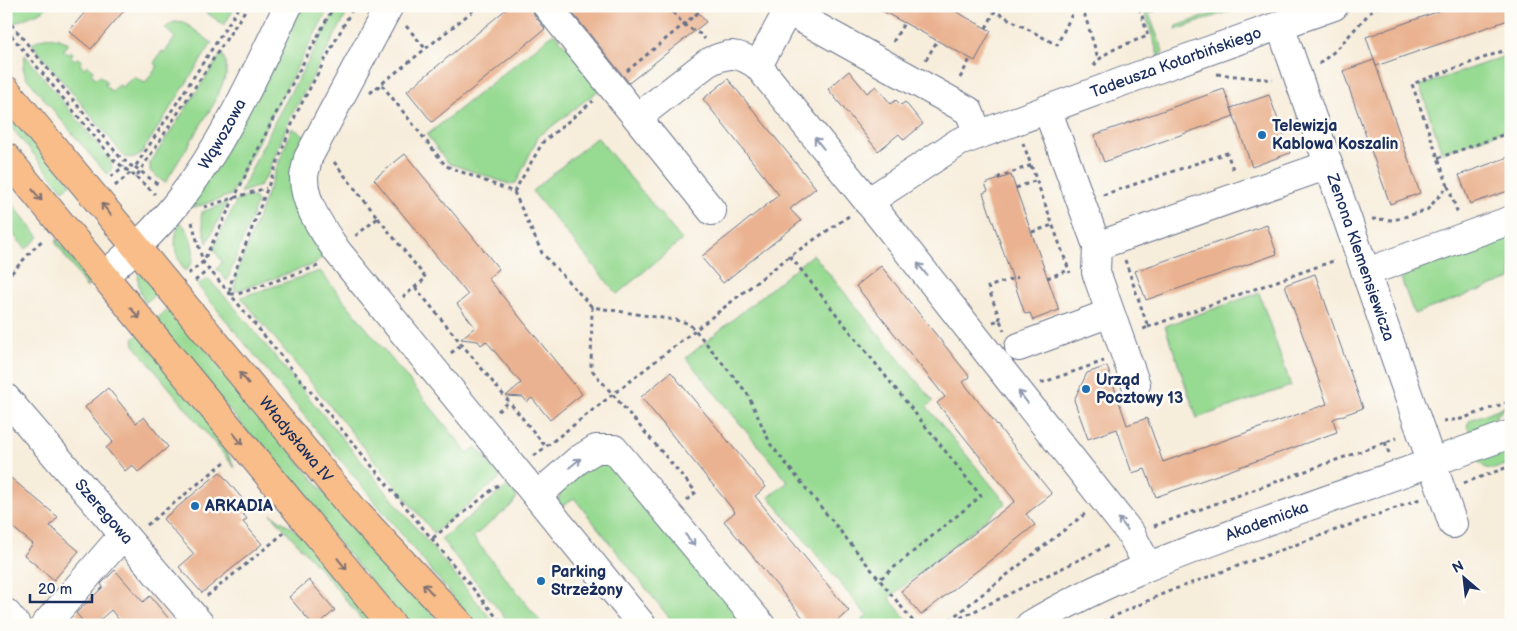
<svg xmlns="http://www.w3.org/2000/svg" width="1517" height="631" viewBox="0 0 1517 631" font-family="'Balsamiq Sans',sans-serif">
<rect width="100%" height="100%" fill="#fdfcf7"/>
<filter id="ink" filterUnits="userSpaceOnUse"><feTurbulence type="fractalNoise" baseFrequency=".02" numOctaves="2"/><feDisplacementMap in="SourceGraphic" scale="10" xChannelSelector="R" yChannelSelector="G"/><feConvolveMatrix kernelMatrix="1 2 1 2 8 2 1 2 1" color-interpolation-filters="sRGB"/></filter>
<filter id="wash" filterUnits="userSpaceOnUse"><feTurbulence type="fractalNoise" baseFrequency=".0096" numOctaves="4" result="noise"/><feDisplacementMap in="SourceGraphic" scale="20" xChannelSelector="R" yChannelSelector="G"/><feGaussianBlur stdDeviation="1.12" result="paint"/><feColorMatrix in="noise" values="0 0 0 0 0 0 0 0 0 0 0 0 0 0 0 0 0 1.4 0 .05"/><feComposite in="paint" operator="in"/></filter>
<g filter="url(#wash)">
<rect width="100%" height="100%" fill="#f7eddb"/>
<path fill="#97da92" stroke="#598478" d="M19 6H47L43 11 14 23 11 18V15Z
M197 6H236L224 25Z
M302 6H330L270 118 231 195 196 207 190 206 273 67Z
M338 6H351L290 118 268 174 259 186 240 193 275 121Z
M1143 6H1156L1157 10 1149 14 1163 51 1159 58Z
M1234 6H1243L1176 30 1177 26Z
M174 22 185 23 212 43 141 154 135 158 125 157 32 44C45 34 55 37 69 43L63 50 68 54 70 51 73 53 71 56 75 60 78 57 82 61 80 64 84 68 87 65 94 71 91 74 96 78 99 75 107 82 105 85 112 92 118 84 122 87 134 77 145 83 158 66 154 63 162 51 165 52 175 38 165 28Z
M554 33 603 87 538 137 516 183 509 184 448 163 427 135Z
M222 53 226 63V75L215 102 165 183 150 171V163Z
M1511 54V128L1442 153 1420 86Z
M25 55 111 161 112 169 107 174 96 162 26 77 23 68Z
M6 105 71 184 63 190 6 121Z
M292 128 308 137 327 254 315 264 236 291 234 289 238 270Z
M597 137 682 240 617 294 532 191Z
M6 196 39 237 26 249 6 226Z
M249 196 255 198 257 203 227 281 217 269 222 262 213 248 237 200Z
M227 203 207 243 201 218 202 212Z
M180 222C189 229 196 250 192 261 191 265 188 268 185 271 174 255 172 240 180 222Z
M1511 229V279L1414 314 1398 270Z
M57 239 88 278 87 288 56 243Z
M813 254 933 401 927 407 1006 503 889 598 911 625H856L867 616 769 497 788 482 686 358Z
M140 271 159 292 145 303C141 294 135 281 140 271Z
M320 271 468 453 476 447 501 477 434 533 241 297Z
M208 279 231 303 496 625H476L197 285Z
M1259 293 1291 386 1197 418 1165 326Z
M171 307 380 560 443 625H407L155 320Z
M138 334 211 422 235 468 134 345 133 339Z
M1508 405 1480 431 1471 436 1467 425 1470 420Z
M1511 445V463C1494 469 1488 475 1476 458Z
M604 459 615 463 750 625H675L574 498 561 507 558 500 562 487Z
M513 482 516 486 517 497 512 505 473 537 543 625H511L441 539Z
M271 514 308 539 378 625H366L329 579Z"/>
<g id="blocks">
<path fill="#eab290" d="M90 6H128L91 49 69 31Z
M510 6H530L535 16 545 29 432 122 407 91Z
M567 6H693L706 22 629 83Z
M873 6H946L991 31 975 61Z
M1453 6H1511V19L1376 66 1366 37Z
M1374 60 1420 193 1390 204 1343 71Z
M849 71 867 93 876 86 891 104 896 100 901 105 905 102 923 124 904 140 899 134 878 151 828 89Z
M728 79 816 188 790 209 801 221 723 283 701 257 779 195 703 99Z
M1224 89 1234 116 1104 162 1094 135Z
M1269 95 1290 153 1252 167 1231 108Z
M405 154 499 269 488 278 582 394 550 420 532 398 527 402 523 397 506 396 521 383 486 341 481 345 478 341 461 339 475 327 457 304 468 295 374 179Z
M1511 156V190L1470 204 1459 175Z
M1011 175 1059 310 1033 320 1030 313 1025 314 983 193 988 191 985 184Z
M1267 225 1277 254 1146 300 1135 271Z
M881 266 970 377 963 382 1052 494 1026 514 1035 525 921 615 901 591 1015 501 937 403 945 397 856 286Z
M1315 274 1363 408 1333 419 1337 432 1156 497 1145 469 1132 473 1117 429 1088 439 1074 400 1087 373 1107 366 1127 425 1147 418 1163 462 1327 404 1285 285Z
M671 372 766 487 755 496 849 611 832 625H809L724 521 735 512 641 397Z
M108 388 136 423 144 417 168 447 138 472 132 465 125 471 106 448 113 442 85 407Z
M220 472 250 508 243 514 247 519 243 522 262 544 202 593 179 567 194 554 163 519Z
M6 474 58 517 50 526 79 551 54 580 24 555 33 544 6 522Z
M115 570 143 602 150 596 174 625H123L111 610 94 625H86L76 613 103 587 101 584Z
M309 580 335 610 318 625H313L289 597Z"/>
</g>
</g>
<g filter="url(#ink)">
<use href="#blocks" fill-opacity="0" stroke="#68728a" stroke-width="1"/>
<g fill="none" stroke-linecap="round" stroke-linejoin="round">
<g stroke="#68728a" stroke-width="30">
<g id="minor">
<path d="M389 6 308 158C307 165 304 172 304 178 304 205 323 230 337 251L642 625"/>
<path d="M547 6 712 211"/>
<path d="M788 11 969 111 978 134"/>
<path id="s1" d="M1280 25 1453 524"/>
<path d="M758 66 790 6"/>
<path d="M1047 109 1097 246 1096 272 1136 385"/>
<path d="M638 117 707 63C728 52 739 52 758 66L883 220 1131 534 1148 566"/>
<path id="s2" d="M868 202 959 142 1135 77 1334 6"/>
<path d="M1097 246 1328 165"/>
<path d="M1367 272 1511 220"/>
<path id="s3" d="M104 276C130 253 156 230 177 203 224 144 255 74 288 6"/>
<path d="M1019 347 1110 313"/>
<path id="s4" d="M6 398 201 625"/>
<path d="M538 495 578 460 596 449H614L761 625"/>
<path d="M6 613 16 625"/>
<path d="M45 625 123 535"/>
<path id="s5" d="M1030 625C1103 581 1183 552 1262 523 1345 493 1428 463 1511 434"/>
</g>
</g>
<g stroke="#68728a" stroke-width="30">
<g id="major">
<path id="s6" d="M6 90 354 510 461 625"/>
<path d="M6 157 392 625"/>
</g>
</g>
<path stroke="#68728a" stroke-width="3" stroke-dasharray="4 4" stroke-linecap="butt" d="M668 6 684 25 700 34 705 39
M985 6 1057 45 1076 6
M1082 6 1098 58
M953 10 955 6
M6 11 12 6
M6 18 119 156 131 166 135 167 240 6
M406 26 425 48
M986 28 995 11
M6 29 114 160 136 177 248 6
M893 42 904 23
M926 60 937 41
M1319 64 1336 50 1374 8 1379 6
M1094 66C1103 50 1132 42 1148 36L1139 6
M627 71 706 6
M1217 74 1273 80
M960 78 970 59
M382 85 446 166 514 192 542 253 592 307
M370 93 479 6
M1023 143 1070 273
M1438 158 1511 132
M334 162 378 218 354 237
M135 167 160 186
M111 177 124 166
M136 177 155 194
M999 179V177L1032 165
M115 186 130 173
M1448 186 1412 84 1511 48
M1016 188 1037 180
M514 192 543 142 593 101
M1103 195 1227 153 1234 172
M204 207 266 188
M378 218 426 278 403 297
M1372 219 1394 220 1427 210 1448 186 1458 214
M192 222 203 262 230 294 503 625
M1032 232 1053 225
M790 256 981 496 880 579
M1125 260 1148 327 1141 330
M318 266 238 294H230V285L296 114 354 6
M188 274 203 262 273 119 334 6
M1047 278 1069 270
M6 279 37 245 43 240
M195 281 208 270
M415 287 546 447
M1000 320 988 287 1018 277
M993 322 1000 320 1004 331
M1148 327 1336 260
M451 353 462 344
M1041 383 1104 361
M498 411 509 402
M1443 421 1461 419 1511 401
M1385 442 1389 453
M534 456 790 256 849 216
M1464 483 1511 466
M687 500 696 492 591 369 592 307 681 321 689 324 696 331 747 393 771 445 916 625
M147 525 225 462
M1154 526 1397 438
M433 538 498 485
M207 596 284 533
M943 625 1086 513
M946 625 1109 545
M1095 625 1167 592 1420 499"/>
<use href="#minor" stroke="#fff" stroke-width="28"/>
<use href="#major" stroke="#f8bd89" stroke-width="28"/>
</g>
<defs><path id="oneway-shaft" d="M-6 0H5M1.5-3L5.5 0L1.5 3" fill="none" stroke-width="1.6" stroke-linecap="round" stroke-linejoin="round" transform="scale(1.25)"/></defs>
<g stroke="#8d97ae">
<use href="#oneway-shaft" transform="translate(819 143) rotate(-129)"/>
<use href="#oneway-shaft" transform="translate(922 269) rotate(-128)"/>
<use href="#oneway-shaft" transform="translate(1023 397) rotate(-128)"/>
<use href="#oneway-shaft" transform="translate(575 463) rotate(-39)"/>
<use href="#oneway-shaft" transform="translate(1123 524) rotate(-128)"/>
<use href="#oneway-shaft" transform="translate(690 540) rotate(50)"/>
</g>
<g stroke="#7e6f71">
<use href="#oneway-shaft" transform="translate(37 195) rotate(50)"/>
<use href="#oneway-shaft" transform="translate(106 209) rotate(-129)"/>
<use href="#oneway-shaft" transform="translate(135 313) rotate(50)"/>
<use href="#oneway-shaft" transform="translate(244 378) rotate(-130)"/>
<use href="#oneway-shaft" transform="translate(238 439) rotate(51)"/>
<use href="#oneway-shaft" transform="translate(342 564) rotate(51)"/>
<use href="#oneway-shaft" transform="translate(428 589) rotate(-133)"/>
</g>
</g>
<g fill="#1f6fb2" stroke="#fdfcf7" stroke-width="2">
<circle cx="1262" cy="135" r="5"/>
<circle cx="1086" cy="389" r="5"/>
<circle cx="195" cy="506" r="5"/>
<circle cx="541" cy="581" r="5"/>
</g>
<g text-anchor="middle" dominant-baseline="central" stroke-width="5" stroke-linejoin="round" paint-order="stroke">
<g font-size="16" fill="#1b2f5e" stroke="#fdfcf7">
<text stroke="none"><textPath href="#s2" startOffset="340">Tadeusza Kotarbińskiego</textPath></text>
<text stroke="none"><textPath href="#s3" startOffset="186">Wąwozowa</textPath></text>
<text stroke="none"><textPath href="#s1" startOffset="246">Zenona Klemensiewicza</textPath></text>
<text stroke="none"><textPath href="#s6" startOffset="454">Władysława IV</textPath></text>
<text stroke="none"><textPath href="#s4" startOffset="150">Szeregowa</textPath></text>
<text stroke="none"><textPath href="#s5" startOffset="259">Akademicka</textPath></text>
</g>
<g font-size="16" font-weight="bold" fill="#1b2f5e" stroke="#fdfcf7" text-anchor="start">
<text x="1272" y="126">Telewizja<tspan x="1272" dy="18">Kablowa Koszalin</tspan></text>
<text x="1096" y="380">Urząd<tspan x="1096" dy="18">Pocztowy 13</tspan></text>
<text x="205" y="506">ARKADIA</text>
<text x="551" y="572">Parking<tspan x="551" dy="18">Strzeżony</tspan></text>
</g>
</g>
<rect width="1517" height="631" fill="none" stroke="#fdfcf7" stroke-width="25"/>
<g transform="translate(1464 578) rotate(332)" stroke="#fdfcf7" stroke-width="4" paint-order="stroke">
<path d="M0-4L9 19L0 12L-9 19Z" fill="#1b2f5e"/>
<text y="-8" font-size="14" font-weight="bold" text-anchor="middle" fill="#1b2f5e">N</text>
</g>
<path d="M30 594v8h62v-8" fill="none" stroke="#1b2f5e" stroke-width="2.5"/>
<text x="38" y="594" font-size="15" fill="#1b2f5e" stroke="#fdfcf7" stroke-width="4" paint-order="stroke">20 m</text>
</svg>
